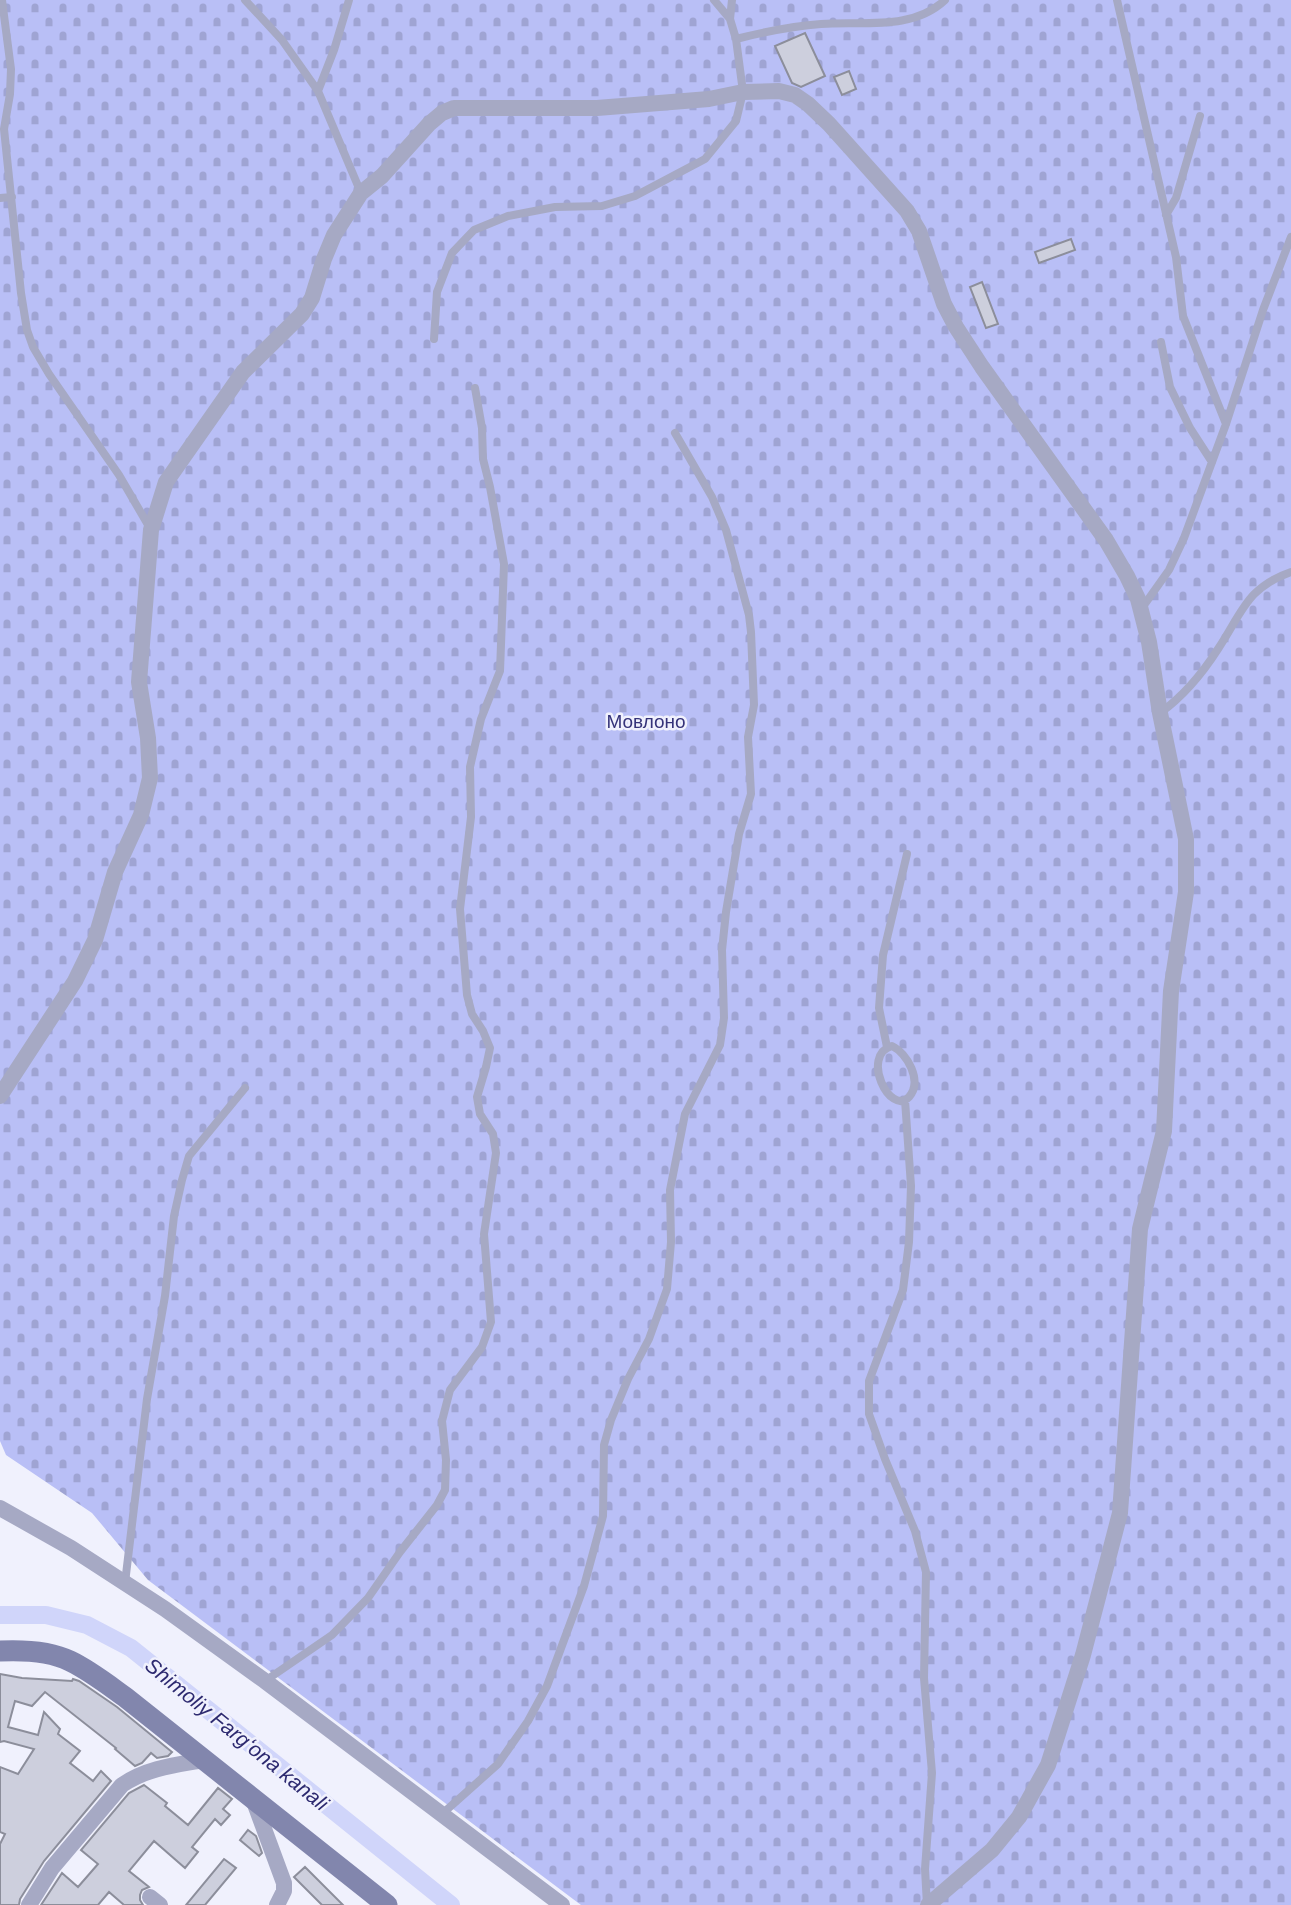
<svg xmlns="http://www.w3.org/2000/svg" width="1291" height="1905" viewBox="0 0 1291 1905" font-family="Helvetica,sans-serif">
<defs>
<pattern id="cemetery-stones" width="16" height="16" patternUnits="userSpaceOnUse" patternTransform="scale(1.75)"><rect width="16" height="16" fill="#b9bff6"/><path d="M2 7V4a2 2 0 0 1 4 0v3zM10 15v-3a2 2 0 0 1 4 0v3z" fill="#9fa4d3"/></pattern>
</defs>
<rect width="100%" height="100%" fill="#f0f1fd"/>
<path fill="url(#cemetery-stones)" d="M0 0H1291V1905H581L148 1580 92 1513 6 1455 0 1441Z"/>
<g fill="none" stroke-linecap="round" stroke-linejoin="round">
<path stroke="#d0d5fa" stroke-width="18" d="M0 1615H46L87 1625 131 1648 451 1905"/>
</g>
<path fill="#cdcfdd" stroke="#8c8e9b" stroke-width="2" d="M805 33 825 76 801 87 792 83 775 46Z
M849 71 856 89 842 95 834 77Z
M1071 239 1075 250 1039 263 1035 252Z
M982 282 998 324 986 328 970 287Z
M0 1674 22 1678 72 1681 73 1679 79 1681 117 1707 172 1752 168 1756 157 1758 151 1753 142 1763 135 1766 115 1749 116 1748 45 1692 32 1706 15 1701 8 1727 38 1735 44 1712 60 1729 58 1734 80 1751 70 1763 93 1781 101 1771 111 1781 44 1861 20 1899 19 1905H0V1844L5 1834 0 1832V1767L18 1774 34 1749 4 1741 0 1742Z
M144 1785 167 1803 165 1806 188 1825 218 1788 232 1799 223 1809 230 1815 221 1825 215 1819 192 1847 198 1852 185 1868 154 1841 129 1871 149 1887 142 1890 140 1895V1900L143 1905H124L109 1892 98 1905H41L62 1873 78 1887 98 1864 81 1850 129 1793Z
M248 1830 256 1836 262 1853 259 1856 240 1840Z
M224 1859 236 1868 205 1905H186Z
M305 1867 343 1905H322L294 1877Z"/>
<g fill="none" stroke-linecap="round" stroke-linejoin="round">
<path stroke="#a6a9c4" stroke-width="8" d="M2 0 11 69 10 94 4 129 21 293 27 330 33 347 49 374 119 475 151 530
M245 0 282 40 318 91 361 193
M714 0 730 19
M1117 0 1176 257 1183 316 1226 424
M736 39C764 32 792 26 821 24 863 21 912 31 945 0
M318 91 334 50 349 0
M0 198 12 197
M1166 215 1176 198 1200 116
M434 339 437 292 452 253 474 230 508 216 555 207 602 206 635 196 705 159 736 121 743 92 736 39 730 19 732 0
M1161 342 1170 387 1190 428 1212 462
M1142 608 1169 570 1184 538 1226 424 1263 310 1291 237
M1160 713C1185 695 1202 674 1218 649 1242 613 1247 587 1291 572
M892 1046C907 1053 923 1081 909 1097 890 1117 860 1055 892 1046Z
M887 1047 879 1008 883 955 907 854
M905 1100 911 1186 909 1242 903 1290 869 1381V1414L885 1459 915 1531 926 1572 924 1678 932 1773 925 1869 927 1905
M125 1583 147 1399 165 1296 174 1216 182 1180 189 1156 245 1088
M265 1681 332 1635 368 1598 400 1552 437 1505 445 1490 446 1460 442 1421 450 1390 482 1347 491 1322 484 1234 496 1153 493 1134 480 1114 477 1097 486 1067 490 1048 483 1031 472 1014 467 995 460 909 471 817 470 767 481 719 500 671 504 564 490 487 483 459 482 428 475 388
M442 1814 498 1764 528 1721 547 1686 584 1586 603 1516 604 1445 611 1420 628 1379 649 1339 667 1289 671 1242 670 1190 685 1114 720 1045 724 1018 722 950 726 912 739 834 751 794 748 737 754 705 751 632 749 615 726 530 712 497 675 433"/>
<path stroke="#a6a9c4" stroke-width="16" d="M0 1096 75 981 95 940 115 872 141 815 150 778 148 738 139 682 151 530 166 482 243 372 302 314 312 298 324 259 334 235 361 193 382 176 429 124 442 113 454 108H597L709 99 743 92 779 91 795 95 808 104 829 124 907 211 919 231 944 304 956 327 982 367 1106 540 1127 576 1138 599 1149 642 1160 713 1186 839V892L1171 991 1164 1131 1140 1229 1120 1513 1083 1655 1048 1765 1019 1817 992 1850 928 1905
M0 1508 71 1548 165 1609 265 1681 562 1905
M253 1799 284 1883V1891L277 1905
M150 1897 160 1905
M29 1905 52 1868 122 1785C147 1768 175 1765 204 1760"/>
<path stroke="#8286ad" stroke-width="21" d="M0 1651C22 1650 50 1651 70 1661 89 1670 107 1684 125 1697L387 1905"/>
</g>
<g text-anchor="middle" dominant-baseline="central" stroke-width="5" stroke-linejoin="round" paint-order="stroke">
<g font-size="19" fill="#35337a" stroke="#f0f1fd">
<text x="646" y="721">Мовлоно</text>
</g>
<g font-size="21" font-style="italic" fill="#2d2a70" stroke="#f0f1fd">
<text transform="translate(237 1734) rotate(39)">Shimoliy Fargʻona kanali</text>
</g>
</g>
</svg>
